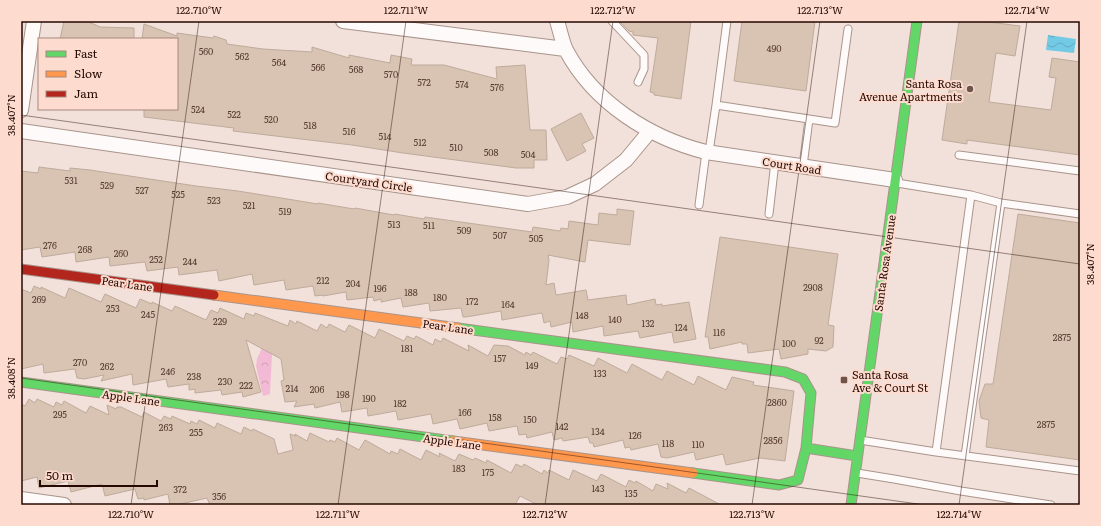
<svg xmlns="http://www.w3.org/2000/svg" width="1101" height="526" viewBox="0 0 1101 526" font-family="Literata,serif">
<defs>
<pattern id="forest-crowns" width="20" height="18" patternUnits="userSpaceOnUse"><rect width="20" height="18" fill="#f2bad4"/><path d="M2 6a3 3 0 1 1 6 0M12 15a3 3 0 1 1 6 0" fill="none" stroke="#cf9fb4"/></pattern>
<pattern id="water-waves" width="16" height="10" patternUnits="userSpaceOnUse"><rect width="16" height="10" fill="#73cae4"/><path d="M0 5q4-4 8 0t8 0" fill="none" stroke="#63acc2"/></pattern>
</defs>
<rect width="100%" height="100%" fill="#f2e1da"/>
<path fill="url(#forest-crowns)" d="M271 327 283 333 272 355 270 394 263 396 256 366 257 359Z"/>
<path fill="url(#water-waves)" d="M1048 35 1076 39 1074 53 1046 50Z"/>
<path fill="#d9c3b2" stroke="#beab9c" d="M64 21H87L100 27 134 28V39H60Z
M619 21H691L681 99 654 95V93L650 92 658 38 633 35V32L629 31Z
M742 21H815L806 91 734 81Z
M959 21H981L1020 26 1015 56 996 53 989 102 1051 110 1056 78 1049 77 1052 58 1080 62V155L967 140V144L942 140Z
M144 24 177 36V33L213 38 214 36 226 40 227 44 263 49 312 52V47L349 58V55L390 63 391 55 412 59 411 65H444L497 79 496 67 525 65 530 130H546L547 160H534V168H516L403 153 352 145 233 131 234 128 144 117V109H177V39H142Z
M581 113 594 138 582 144 586 151 567 161 551 129Z
M39 167 70 171V168L90 170 196 186 238 191 318 204V203L354 209 355 208 394 215 395 214 424 219 425 217 532 232 533 227 560 231 561 228 568 229 569 221 598 225 599 213 617 215V209L634 211 630 245 588 240 585 262 548 255 549 260 546 285 554 283 556 295 586 290 588 300 626 295 627 305 655 299 656 305 662 304V306L689 302 696 339 674 343 672 332 640 338 638 331 604 336 603 326 573 332 572 322 551 327 550 321 544 323 542 313 502 320 501 311 466 317H463L461 308 430 311 429 303 403 307 401 298 381 302V299L374 301 373 297 347 300 346 292 323 296V295L315 296 313 286 286 290 284 280 254 285 252 274 219 281 217 270 179 275 178 267 147 271 145 262 110 266 109 257 76 262 75 252 42 257 40 247 21 250V171L38 173Z
M1018 214 1080 223V460L986 447 989 420 981 418 979 401 985 384H993Z
M720 237 838 254 828 325 834 326 833 347 826 351 808 349V354L781 359 779 349 748 353 747 344H742V342L710 349 708 337H705Z
M34 286 41 289V287L65 298 69 288 101 302 105 294 136 308 140 299 152 304V302L172 311 175 306 206 320 211 310 218 313 220 308 244 319 246 313 254 316 255 313 288 326 290 320 296 324 297 321 317 331 321 324 327 328 329 324 345 332 349 325 375 338 379 329 404 341 407 336 414 339 416 336 433 345 435 339 441 342 443 338 469 351 468 345 488 356 494 345 508 346 525 355 526 352 531 355 533 352 557 364 561 357 567 359 569 355 594 366 598 358 627 373 632 364 662 380 667 371 694 385 698 376 726 390 732 377 754 382 753 385 794 391 785 461 760 458 726 465 723 454 696 460 694 452 667 458 661 457 658 444 631 450 630 447 625 448 623 440 594 447 593 443H590L588 437 563 441 562 438 554 440 552 432 527 438 526 434 519 435 517 426 489 431 487 423 460 429 457 419 433 424 431 414 398 420 396 411 368 416 367 408 342 412 340 402 315 408 314 404 294 407 297 401 285 402 281 381 284 380 281 359 246 340 261 392 243 397 242 392 222 395 221 390 195 393V389L189 390V384L168 387 166 379 133 385 132 374 101 381 104 375 84 379 77 378 75 369 44 373 43 364 21 369V289L31 293Z
M29 399 35 403 37 399 54 407 56 402 62 405 64 401 86 413 90 406 109 415 107 405 116 409 117 407H121L142 417 144 412 161 421 164 416 171 419 172 416 190 424 191 421 197 424 199 420 215 428 217 423 241 434 244 427 252 431 253 429 274 439 278 454 293 450 290 434 296 436 295 434 307 441 310 433 329 442 330 440 335 442 337 438 359 450 365 440 367 441 390 454 391 451 398 454 400 449 421 460 426 450 440 457 439 453 455 461 459 454 473 460 475 458 486 463 487 460 511 473 516 464 522 467 524 464 542 474 544 470 548 473 549 470 569 480 573 470 597 481 601 474 626 487 629 480 635 483 636 481 653 491 656 484 668 489 667 483 686 493 689 488 721 505H538L520 496 515 505H210L207 498 176 505H170L168 494 144 500V498L138 499 135 489 105 496 102 484 71 492 68 481 39 488 37 477 21 481V404L25 406Z"/>
<g fill="none" stroke-linecap="round" stroke-linejoin="round">
<g stroke="#a9948b" stroke-width="9">
<path id="lane" d="M612 21 644 55V69L638 82
M727 21 716 105 809 119
M709 152 716 105
M959 155 1080 171
M803 166 809 119 835 123 848 29
M971 195 1001 203 1080 214
M699 205 706 152
M769 214 775 162
M860 440 936 452 971 195 897 183
M936 452 1080 471
M965 456 1001 203
M857 473 894 479 961 491 1051 505"/>
</g>
<g stroke="#a9948b" stroke-width="16">
<path id="street" d="M343 21 565 49
M557 21C560 30 562 42 566 50 594 103 650 138 706 152L895 180
M21 110 34 21
M21 131 528 204 567 197 595 184 626 160 650 131
M21 499 64 505"/>
</g>
<g stroke="#a9948b" stroke-width="11">
<path id="fast" d="M458 328 785 372 803 379 811 393 806 448
M21 382 453 441
M693 473 779 485 798 480 806 448 857 456
M851 505 917 21"/>
</g>
<g stroke="#a9948b" stroke-width="11">
<path id="slow" d="M214 295 458 328
M453 441 693 473"/>
</g>
<g stroke="#a9948b" stroke-width="11">
<path id="jam" d="M21 269 214 295"/>
</g>
<use href="#lane" stroke="#fdfaf9" stroke-width="7"/>
<use href="#street" stroke="#fdfaf9" stroke-width="14"/>
<use href="#fast" stroke="#63d668" stroke-width="9"/>
<use href="#slow" stroke="#ff974d" stroke-width="9"/>
<use href="#jam" stroke="#b3261e" stroke-width="9"/>
</g>
<path fill="none" stroke="#250901" stroke-width="1" stroke-opacity="0.45" d="M21 115 1080 264M21 378 925 505M131 505 199 21M338 505 406 21M545 505 613 21M752 505 820 21M959 505 1027 21"/>
<g fill="#6d554d" stroke="#fddccf" stroke-width="1.5">
<circle cx="970" cy="89" r="4"/>
<rect x="840" y="376" width="8" height="8" rx="2"/>
</g>
<g text-anchor="middle" dominant-baseline="central" stroke-width="4" stroke-linejoin="round" paint-order="stroke">
<g font-size="9" fill="#52382d">
<text x="774" y="48">490</text>
<text x="206" y="51">560</text>
<text x="242" y="56">562</text>
<text x="279" y="62">564</text>
<text x="318" y="67">566</text>
<text x="356" y="69">568</text>
<text x="391" y="74">570</text>
<text x="424" y="82">572</text>
<text x="462" y="84">574</text>
<text x="497" y="87">576</text>
<text x="198" y="109">524</text>
<text x="234" y="114">522</text>
<text x="271" y="119">520</text>
<text x="310" y="125">518</text>
<text x="349" y="131">516</text>
<text x="385" y="136">514</text>
<text x="420" y="142">512</text>
<text x="456" y="147">510</text>
<text x="491" y="152">508</text>
<text x="528" y="154">504</text>
<text x="71" y="180">531</text>
<text x="107" y="185">529</text>
<text x="142" y="190">527</text>
<text x="178" y="194">525</text>
<text x="214" y="200">523</text>
<text x="249" y="205">521</text>
<text x="285" y="211">519</text>
<text x="394" y="224">513</text>
<text x="429" y="225">511</text>
<text x="464" y="230">509</text>
<text x="500" y="235">507</text>
<text x="536" y="238">505</text>
<text x="50" y="245">276</text>
<text x="85" y="249">268</text>
<text x="121" y="253">260</text>
<text x="156" y="259">252</text>
<text x="190" y="261">244</text>
<text x="323" y="280">212</text>
<text x="353" y="283">204</text>
<text x="813" y="287">2908</text>
<text x="380" y="288">196</text>
<text x="411" y="292">188</text>
<text x="440" y="297">180</text>
<text x="39" y="299">269</text>
<text x="472" y="301">172</text>
<text x="508" y="304">164</text>
<text x="113" y="308">253</text>
<text x="148" y="314">245</text>
<text x="582" y="315">148</text>
<text x="615" y="319">140</text>
<text x="220" y="321">229</text>
<text x="648" y="323">132</text>
<text x="681" y="327">124</text>
<text x="719" y="332">116</text>
<text x="1062" y="337">2875</text>
<text x="819" y="340">92</text>
<text x="789" y="343">100</text>
<text x="407" y="348">181</text>
<text x="500" y="358">157</text>
<text x="80" y="362">270</text>
<text x="532" y="365">149</text>
<text x="107" y="366">262</text>
<text x="168" y="371">246</text>
<text x="600" y="373">133</text>
<text x="194" y="376">238</text>
<text x="225" y="381">230</text>
<text x="246" y="385">222</text>
<text x="292" y="388">214</text>
<text x="317" y="389">206</text>
<text x="343" y="394">198</text>
<text x="369" y="398">190</text>
<text x="777" y="402">2860</text>
<text x="400" y="403">182</text>
<text x="465" y="412">166</text>
<text x="60" y="414">295</text>
<text x="495" y="417">158</text>
<text x="530" y="419">150</text>
<text x="1046" y="424">2875</text>
<text x="562" y="426">142</text>
<text x="166" y="427">263</text>
<text x="598" y="431">134</text>
<text x="196" y="432">255</text>
<text x="635" y="435">126</text>
<text x="773" y="440">2856</text>
<text x="668" y="443">118</text>
<text x="698" y="444">110</text>
<text x="459" y="468">183</text>
<text x="488" y="472">175</text>
<text x="598" y="488">143</text>
<text x="180" y="489">372</text>
<text x="631" y="493">135</text>
<text x="219" y="496">356</text>
</g>
<g font-size="11" fill="#250901" stroke="#fddccf" text-anchor="end">
<text x="962" y="83">Santa Rosa<tspan x="962" dy="13">Avenue Apartments</tspan></text>
<text x="852" y="374" text-anchor="start">Santa Rosa<tspan x="852" dy="13">Ave &amp; Court St</tspan></text>
</g>
<g font-size="11" fill="#250901" stroke="#fddccf">
<text transform="translate(792 165) rotate(9)">Court Road</text>
<text transform="translate(369 181) rotate(8)">Courtyard Circle</text>
<text transform="translate(884 263) rotate(-82)">Santa Rosa Avenue</text>
<text transform="translate(127 283) rotate(8)">Pear Lane</text>
<text transform="translate(448 326) rotate(8)">Pear Lane</text>
<text transform="translate(131 397) rotate(8)">Apple Lane</text>
<text transform="translate(452 441) rotate(8)">Apple Lane</text>
</g>
</g>
<rect width="1101" height="526" fill="none" stroke="#fddccf" stroke-width="44"/>
<rect x="38" y="38" width="140" height="72" fill="#fddccf" stroke="#a7887d"/>
<rect x="46" y="51" width="20" height="6" fill="#63d668" stroke="#a7887d"/>
<text x="74" y="58" font-size="12" fill="#250901">Fast</text>
<rect x="46" y="71" width="20" height="6" fill="#ff974d" stroke="#a7887d"/>
<text x="74" y="78" font-size="12" fill="#250901">Slow</text>
<rect x="46" y="91" width="20" height="6" fill="#b3261e" stroke="#a7887d"/>
<text x="74" y="98" font-size="12" fill="#250901">Jam</text>
<path d="M40 480v6h117v-6" fill="none" stroke="#250901" stroke-width="2"/>
<text x="46" y="480" font-size="12" fill="#250901" stroke="#fddccf" stroke-width="3" paint-order="stroke">50 m</text>
<rect x="22" y="22" width="1057" height="482" fill="none" stroke="#250901" stroke-width="1.5"/>
<g font-size="10" text-anchor="middle" fill="#250901">
<text x="199" y="14">122.710°W</text>
<text x="406" y="14">122.711°W</text>
<text x="613" y="14">122.712°W</text>
<text x="820" y="14">122.713°W</text>
<text x="1027" y="14">122.714°W</text>
<text transform="translate(11 115) rotate(-90)" y="4">38.407°N</text>
<text transform="translate(1090 264) rotate(-90)" y="4">38.407°N</text>
<text transform="translate(11 378) rotate(-90)" y="4">38.408°N</text>
<text x="131" y="518">122.710°W</text>
<text x="338" y="518">122.711°W</text>
<text x="545" y="518">122.712°W</text>
<text x="752" y="518">122.713°W</text>
<text x="959" y="518">122.714°W</text>
</g>
</svg>
